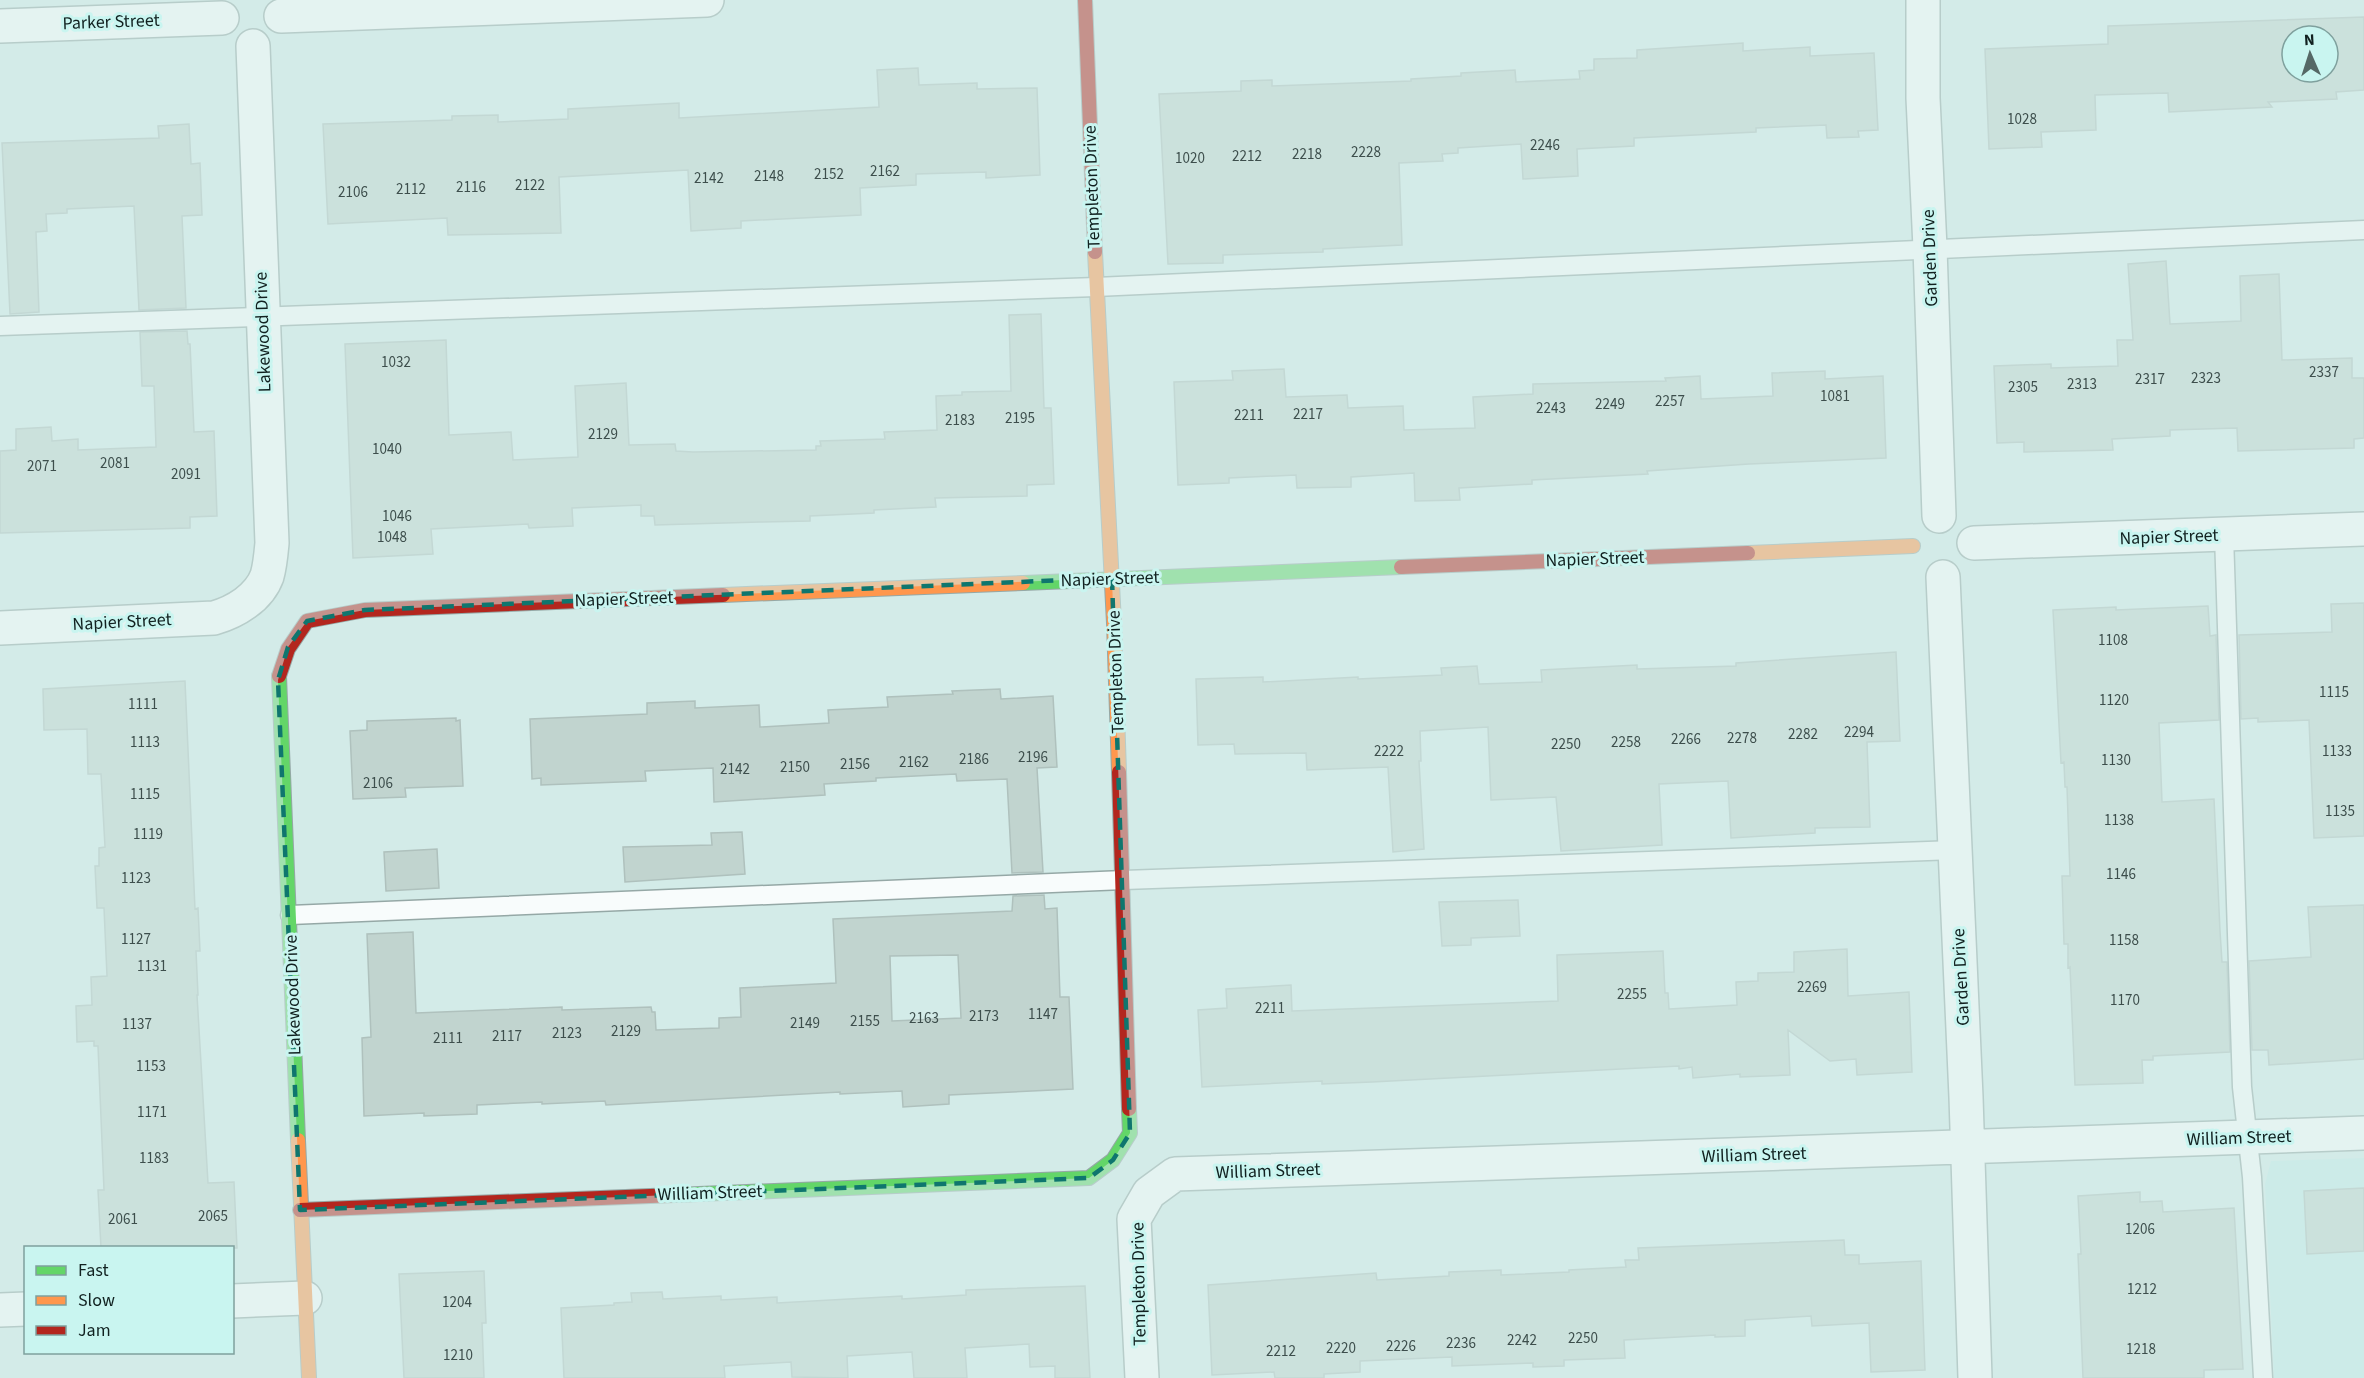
<svg xmlns="http://www.w3.org/2000/svg" width="2364" height="1378" viewBox="0 0 2364 1378" font-family="'Source Sans 3',sans-serif">
<rect width="100%" height="100%" fill="#d3ebe8"/>
<path fill="#c4ece8" d="M2364 1158V1378H2274L2265 1184 2271 1161Z"/>
<path fill="#c1d4cf" stroke="#afc1bd" stroke-width="1.5" fill-rule="evenodd" d="M2364 17V90L2336 92 2337 99 2268 102 2272 107 2169 112 2168 93 2095 95 2096 130 2041 132 2042 147 1989 149 1985 49 2108 44V26ZM2292 36H2328V72H2292Z
M1743 43V51L1810 47V56L1874 53 1878 130 1858 131 1859 137 1827 138 1826 125 1756 128V132L1634 138V146L1577 149 1578 176 1523 179 1521 144 1458 148V153L1442 154 1443 161 1399 163 1402 245 1323 249V252L1223 255V263L1168 264 1159 94 1241 91V81L1272 80V86L1411 81V79L1461 76V73L1515 70 1516 82 1580 79 1579 71 1594 70V59L1637 58V50Z
M918 68 919 85 977 83V89L1037 88 1040 175 986 178V172L916 174V185L860 188 861 215 741 221V228L691 231 688 170 559 177 561 233 448 235 447 218 328 224 323 124 452 120V116L498 115V122L568 119V109L679 103V118L879 107 877 70Z
M189 124 191 164 200 163 202 215 182 216 186 308 139 310 134 206 67 209V213L46 214 47 231 36 232 39 312 10 314 2 143 159 138 158 126Z
M2166 261 2170 324 2241 321 2240 276 2279 274 2282 360 2352 358V378H2364V438L2354 439V448L2238 451 2237 428 2170 430V436L2112 439 2113 450 2024 452V442L1997 443 1994 366 2051 364V368L2118 366 2117 340H2133L2128 264Z
M1041 314 1044 408H1051L1054 484 1027 485V496L935 498 936 507 874 510V513L810 516V521L760 522 655 525 654 516H641V505L572 508 573 526 529 528 528 524 431 529 433 554 353 558 345 344 446 340 449 435 511 432 513 460 578 457 575 386 626 383 629 445 675 444 676 451 693 452 816 450V446H821L820 441 885 439 884 432 937 430 936 396 962 395V392L1011 391 1009 315Z
M187 331 188 344H190L194 432 214 431 217 516 190 517V528L0 533V451L16 450V429L51 427 52 441 78 439V450L156 447 154 386H142L140 332Z
M1284 369 1286 397 1347 395 1348 408 1403 406 1404 430 1475 428 1473 397 1533 394V384L1666 381 1665 378 1700 376 1701 399 1773 396 1772 373 1825 371V379L1883 376 1886 458 1749 464 1647 471 1648 474 1532 480V484L1459 488 1460 500 1415 501 1414 473 1351 477V487L1297 488 1296 475 1229 478V483L1178 485 1174 382 1233 380 1232 371Z
M2364 603V836L2314 838 2309 720 2258 722V718L2241 719 2239 635 2332 632 2331 604Z
M2208 606 2210 636 2216 635 2219 720 2159 723 2162 802 2214 799 2220 931 2222 962H2227L2230 1052 2153 1056V1060H2142L2143 1083 2075 1085 2070 967 2068 968V944H2064L2062 876H2070L2067 787H2065L2064 762 2061 763 2053 610 2116 607V610Z
M1896 652 1900 741 1867 742 1870 827 1815 828V833L1731 838 1728 781 1659 784 1662 845 1561 851 1556 797 1491 800 1488 727 1420 731 1421 761H1419L1424 849 1393 852 1388 767 1307 770 1306 753 1235 754 1234 744 1198 745 1196 679 1263 677V682L1358 677V679L1442 675 1441 668 1477 666 1479 684 1542 682 1541 670 1637 665V669L1736 666V663Z
M185 681 195 909 198 908 200 951H196L198 995H197L208 1183 234 1182 237 1248H101L98 1190H104L98 1046H94V1041L77 1042 76 1006 92 1005 91 977 107 976 104 908H97L95 866H99V848L105 847 101 774H88L87 729 44 730 43 689Z
M1000 689 1001 699 1053 696 1057 767 1037 768 1043 872 1012 873 1007 779 957 781 956 774 876 778V781L824 784 825 795 714 802 713 768 645 771 646 781 541 785V778L532 779 530 719 647 714V703L695 701V708L759 705 760 727 829 723 828 710 888 707 887 697 953 694 952 691Z
M456 718V721L460 720 463 786 405 788 406 797 353 799 350 731 367 730V721Z
M742 832 745 874 625 882 623 847 712 845 711 833Z
M437 849 439 888 386 891 384 852Z
M1044 895 1045 909 1057 908 1060 997H1069L1073 1089 949 1095V1104L903 1107 902 1091 840 1094V1092L606 1105 605 1101 542 1104V1102L477 1105V1114L424 1116V1113L364 1116 362 1038 371 1037 367 934 413 932 416 1013 562 1007V1010L651 1007 652 1012H655L656 1030 719 1028V1018L741 1017 740 988 836 983 833 919 1012 911 1013 896ZM958 955 961 1018 892 1021 890 956Z
M1518 900 1520 936 1471 938V945L1442 946 1439 902Z
M2364 905V1059L2269 1065 2268 1050H2252L2249 961 2311 957 2308 907Z
M1847 949 1848 996 1909 992 1912 1072 1857 1075 1856 1059 1830 1061 1788 1030 1790 1075 1740 1077V1074L1693 1078 1692 1067 1679 1069V1066L1372 1082 1322 1084V1081L1202 1087 1198 1010 1227 1008 1226 989 1291 985 1292 1011 1558 1001 1557 955 1663 951 1665 993H1668L1669 1009 1737 1005 1736 982 1758 981V973L1794 972V952Z
M2364 1188V1251L2307 1254 2304 1191Z
M2140 1192V1202L2162 1201 2163 1212 2234 1208 2243 1369 2204 1370V1378H2083L2078 1254H2081L2078 1196Z
M1844 1240 1845 1255H1859V1264L1921 1261 1925 1370 1871 1372 1869 1323 1812 1326 1811 1316 1745 1320V1336L1715 1337V1335L1624 1340 1625 1358 1564 1360V1366L1533 1367V1363L1452 1366V1357L1360 1361V1372L1324 1374V1378H1275L1274 1372 1212 1375 1208 1285 1376 1273 1377 1280 1449 1276V1272L1501 1270V1275L1569 1272V1270L1626 1267 1625 1260H1639L1638 1248Z
M484 1271 486 1323H482L484 1378H404L399 1274Z
M1085 1286 1090 1378H1055V1366L1030 1367 1029 1344 965 1348 967 1378H914L912 1352 847 1356 848 1378 792 1377 791 1362 724 1366 725 1378H564L561 1308 614 1305V1303L632 1302 631 1293 662 1292 663 1299 721 1296V1300L777 1297V1303L902 1296V1299L966 1295V1290Z"/>
<g fill="none" stroke-linecap="round" stroke-linejoin="round">
<g stroke="#95a8a6" stroke-width="21">
<path id="lane" d="M0 326 1096 287 2364 230
M2224 535 2242 1087 2252 1177 2263 1378
M290 915 1124 880 1955 850"/>
</g>
<g stroke="#95a8a6" stroke-width="36">
<path id="street" d="M1923 0V98L1930 248 1939 516
M281 16 707 0
M0 26 222 18
M1974 543 2364 529
M1943 577 1966 1097 1975 1378
M0 628 214 618C235 612 259 598 267 576 270 566 271 554 272 543L253 46
M232 1301 305 1298
M0 1310 26 1309
M1142 1378 1134 1219 1149 1193 1175 1174 2364 1133"/>
</g>
<g stroke="#95a8a6" stroke-width="16">
<path id="fast" d="M1023 583 1401 567
M279 676 298 1140
M675 1195 1089 1178 1113 1160 1130 1133 1129 1109"/>
</g>
<g stroke="#95a8a6" stroke-width="16">
<path id="slow" d="M1095 252 1114 623 1119 772
M1748 553 1913 546
M723 595 1023 583
M298 1140 309 1378"/>
</g>
<g stroke="#95a8a6" stroke-width="16">
<path id="jam" d="M1085 0 1095 252
M1401 567 1748 553
M279 676 288 649 307 621 365 610 723 595
M1119 772 1129 1109
M300 1210 675 1195"/>
</g>
<use href="#lane" stroke="#f8fcfc" stroke-width="18"/>
<use href="#street" stroke="#f8fcfc" stroke-width="33"/>
<use href="#fast" stroke="#63d668" stroke-width="14"/>
<use href="#slow" stroke="#ff974d" stroke-width="14"/>
<use href="#jam" stroke="#b3261e" stroke-width="14"/>
</g>
<path d="M0 0H2364V1378H0ZM1112 578 1130 1133 1113 1160 1089 1178 300 1210 278 680 288 647 307 621 365 610Z" fill="#d3ebe8" fill-opacity=".55" fill-rule="evenodd"/>
<path fill="none" stroke="#0f766e" stroke-width="4.5" stroke-dasharray="12 8" stroke-linejoin="round" d="M1112 578 1130 1133 1113 1160 1089 1178 300 1210 278 680 288 647 307 621 365 610Z"/>
<g text-anchor="middle" dominant-baseline="central" stroke-width="6" stroke-linejoin="round" paint-order="stroke">
<g font-size="15" fill="#3d4e4c">
<text x="2022" y="119">1028</text>
<text x="1545" y="145">2246</text>
<text x="1366" y="152">2228</text>
<text x="1307" y="154">2218</text>
<text x="1247" y="156">2212</text>
<text x="1190" y="158">1020</text>
<text x="885" y="171">2162</text>
<text x="829" y="174">2152</text>
<text x="769" y="176">2148</text>
<text x="709" y="178">2142</text>
<text x="530" y="185">2122</text>
<text x="471" y="187">2116</text>
<text x="411" y="189">2112</text>
<text x="353" y="192">2106</text>
<text x="396" y="362">1032</text>
<text x="2324" y="372">2337</text>
<text x="2206" y="378">2323</text>
<text x="2150" y="379">2317</text>
<text x="2082" y="384">2313</text>
<text x="2023" y="387">2305</text>
<text x="1835" y="396">1081</text>
<text x="1670" y="401">2257</text>
<text x="1610" y="404">2249</text>
<text x="1551" y="408">2243</text>
<text x="1308" y="414">2217</text>
<text x="1249" y="415">2211</text>
<text x="1020" y="418">2195</text>
<text x="960" y="420">2183</text>
<text x="603" y="434">2129</text>
<text x="387" y="449">1040</text>
<text x="115" y="463">2081</text>
<text x="42" y="466">2071</text>
<text x="186" y="474">2091</text>
<text x="397" y="516">1046</text>
<text x="392" y="537">1048</text>
<text x="2113" y="640">1108</text>
<text x="2334" y="692">1115</text>
<text x="2114" y="700">1120</text>
<text x="143" y="704">1111</text>
<text x="1859" y="732">2294</text>
<text x="1803" y="734">2282</text>
<text x="1742" y="738">2278</text>
<text x="1686" y="739">2266</text>
<text x="145" y="742">1113</text>
<text x="1626" y="742">2258</text>
<text x="1566" y="744">2250</text>
<text x="1389" y="751">2222</text>
<text x="2337" y="751">1133</text>
<text x="1033" y="757">2196</text>
<text x="974" y="759">2186</text>
<text x="2116" y="760">1130</text>
<text x="914" y="762">2162</text>
<text x="855" y="764">2156</text>
<text x="795" y="767">2150</text>
<text x="735" y="769">2142</text>
<text x="378" y="783">2106</text>
<text x="145" y="794">1115</text>
<text x="2340" y="811">1135</text>
<text x="2119" y="820">1138</text>
<text x="148" y="834">1119</text>
<text x="2121" y="874">1146</text>
<text x="136" y="878">1123</text>
<text x="136" y="939">1127</text>
<text x="2124" y="940">1158</text>
<text x="152" y="966">1131</text>
<text x="1812" y="987">2269</text>
<text x="1632" y="994">2255</text>
<text x="2125" y="1000">1170</text>
<text x="1270" y="1008">2211</text>
<text x="1043" y="1014">1147</text>
<text x="984" y="1016">2173</text>
<text x="924" y="1018">2163</text>
<text x="865" y="1021">2155</text>
<text x="805" y="1023">2149</text>
<text x="137" y="1024">1137</text>
<text x="626" y="1031">2129</text>
<text x="567" y="1033">2123</text>
<text x="507" y="1036">2117</text>
<text x="448" y="1038">2111</text>
<text x="151" y="1066">1153</text>
<text x="152" y="1112">1171</text>
<text x="154" y="1158">1183</text>
<text x="213" y="1216">2065</text>
<text x="123" y="1219">2061</text>
<text x="2140" y="1229">1206</text>
<text x="2142" y="1289">1212</text>
<text x="457" y="1302">1204</text>
<text x="1583" y="1338">2250</text>
<text x="1522" y="1340">2242</text>
<text x="1461" y="1343">2236</text>
<text x="1401" y="1346">2226</text>
<text x="1341" y="1348">2220</text>
<text x="2141" y="1349">1218</text>
<text x="1281" y="1351">2212</text>
<text x="458" y="1355">1210</text>
</g>
<g font-size="18" fill="#112120" stroke="#c9f5f0">
<text transform="translate(111 22) rotate(-2)">Parker Street</text>
<text transform="translate(1092 187) rotate(-92)">Templeton Drive</text>
<text transform="translate(1930 258) rotate(-92)">Garden Drive</text>
<text transform="translate(263 332) rotate(-92)">Lakewood Drive</text>
<text transform="translate(2169 537) rotate(-2)">Napier Street</text>
<text transform="translate(1595 559) rotate(-2)">Napier Street</text>
<text transform="translate(1110 579) rotate(-2)">Napier Street</text>
<text transform="translate(624 599) rotate(-2)">Napier Street</text>
<text transform="translate(122 622) rotate(-3)">Napier Street</text>
<text transform="translate(1116 672) rotate(-92)">Templeton Drive</text>
<text transform="translate(1961 977) rotate(-93)">Garden Drive</text>
<text transform="translate(293 995) rotate(-92)">Lakewood Drive</text>
<text transform="translate(2239 1138) rotate(-2)">William Street</text>
<text transform="translate(1754 1155) rotate(-2)">William Street</text>
<text transform="translate(1268 1171) rotate(-2)">William Street</text>
<text transform="translate(710 1193) rotate(-2)">William Street</text>
<text transform="translate(1139 1284) rotate(-91)">Templeton Drive</text>
</g>
</g>
<rect x="24" y="1246" width="210" height="108" fill="#c9f5f0" stroke="#7fa09d" stroke-width="1.5"/>
<rect x="36" y="1266" width="30" height="9" fill="#63d668" stroke="#7fa09d" stroke-width="1.5"/>
<text x="78" y="1276" font-size="18" fill="#112120">Fast</text>
<rect x="36" y="1296" width="30" height="9" fill="#ff974d" stroke="#7fa09d" stroke-width="1.5"/>
<text x="78" y="1306" font-size="18" fill="#112120">Slow</text>
<rect x="36" y="1326" width="30" height="9" fill="#b3261e" stroke="#7fa09d" stroke-width="1.5"/>
<text x="78" y="1336" font-size="18" fill="#112120">Jam</text>
<g transform="translate(2310 54) rotate(357)"><circle r="28" fill="#c9f5f0" stroke="#7fa09d" stroke-width="1.5"/>
<path d="M0-4.5L10 22L0 15L-10 22Z" fill="#556866"/>
<text y="-9" font-size="16" font-weight="bold" text-anchor="middle" fill="#112120">N</text>
</g>
</svg>
